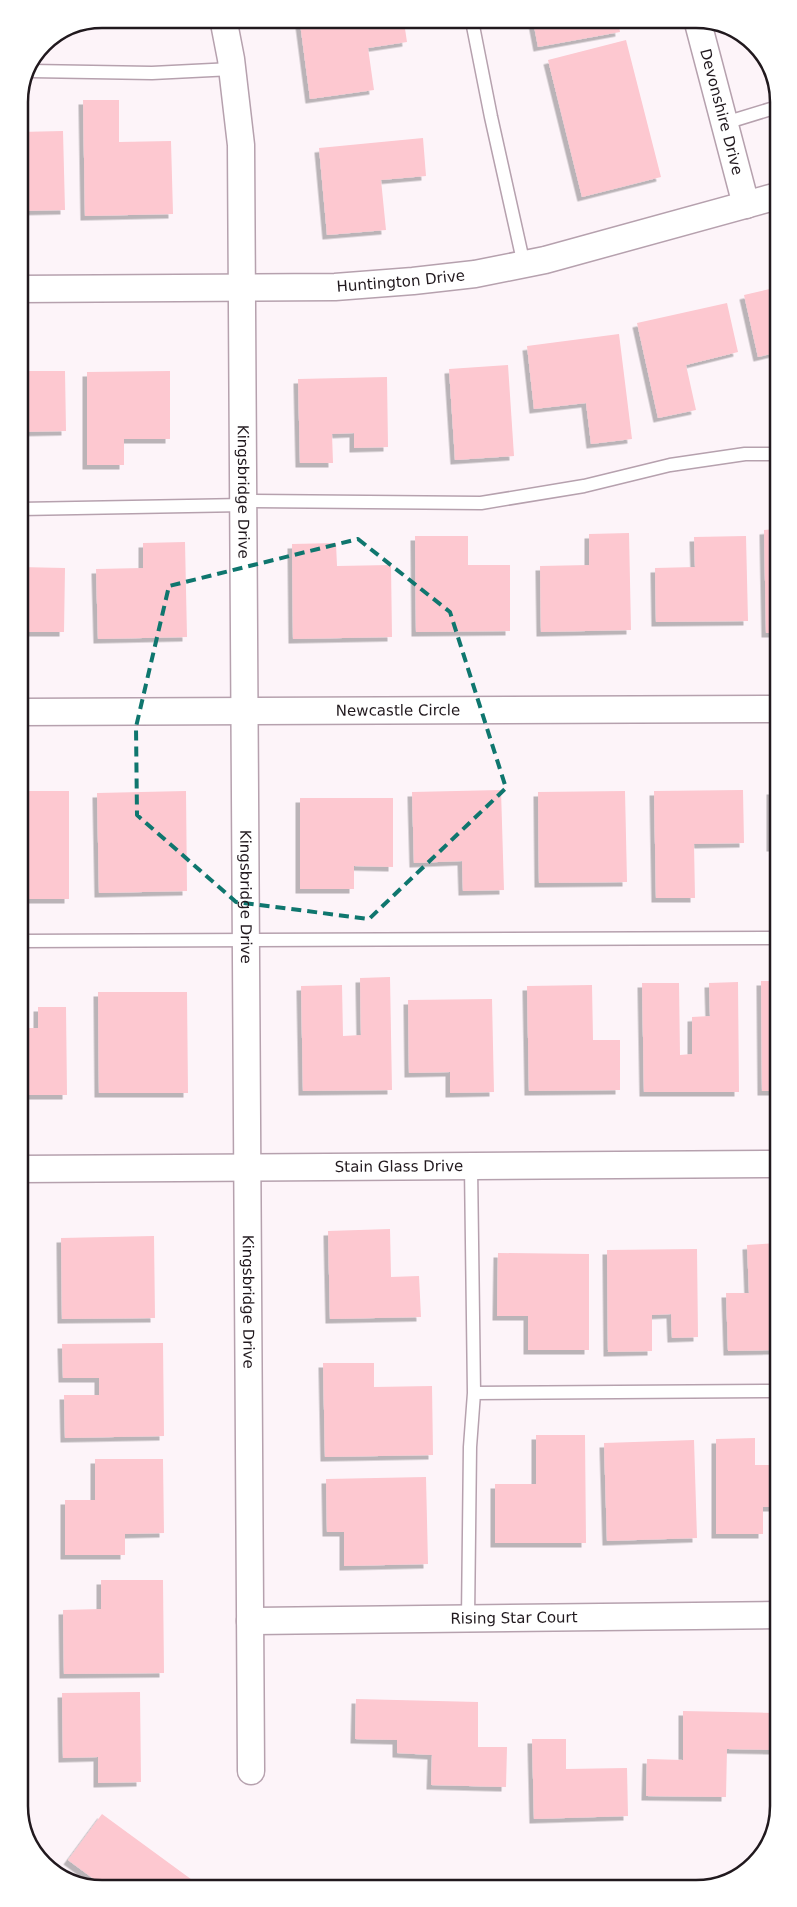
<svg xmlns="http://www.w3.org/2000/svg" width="797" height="1907" viewBox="0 0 797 1907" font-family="'DejaVu Sans',sans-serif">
<defs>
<filter id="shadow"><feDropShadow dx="-4.5" dy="4.5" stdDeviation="0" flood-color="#0004"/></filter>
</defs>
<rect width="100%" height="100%" fill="#fdf4f9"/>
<path fill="#fdc8d0" filter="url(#shadow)" d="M618 20 620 32 538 47 533 21Z
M404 22 407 42 368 48 374 90 310 99 300 23Z
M626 40 661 177 582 197 548 60Z
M83 100H119V142L171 141 173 214 85 216Z
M63 131 65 210 19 211V132Z
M423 138 426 176 381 180 386 230 327 235 319 148Z
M774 288 775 353 758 357 744 295Z
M727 303 738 352 686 365 696 410 658 418 637 323Z
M619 334 632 439 591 444 586 403 534 409 527 346Z
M508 365 514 456 455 460 449 369Z
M20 371H65L66 431 20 432Z
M170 371V439H124V465H87V372Z
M387 377 388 447 354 448V433L332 434 333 463H300L298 379Z
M775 529V633H766L764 530Z
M629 533 631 630 541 632 540 566 589 565V534Z
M415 536H468V565H510V631L416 632Z
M746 536 748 621 656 622 655 568 695 567 694 537Z
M20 537H22V558H20Z
M185 542 187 637 98 639 96 569 143 568V543Z
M336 543 337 566 391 565 392 637 293 639 292 544Z
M20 567 65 568 64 632H20Z
M501 790 504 890 463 891 462 861 414 863 412 792Z
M743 790 744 843 694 844 695 898H656L654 791Z
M771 790H776V847H771Z
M21 791H69V899H21Z
M186 791 187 891 99 893 97 793Z
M625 791 627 882 539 883 538 792Z
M300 798H393V867L354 866V889H300Z
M390 977 392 1090 303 1091 301 986 342 985 343 1036 361 1035 360 978Z
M761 981H776V1091H762Z
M738 982 739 1092H644L642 983H679L680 1055 692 1054V1017L710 1016 709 983Z
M592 985 593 1040H620V1090L529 1091 527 986Z
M98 992H187L188 1093H99Z
M492 999 494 1092 450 1093V1072L409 1073 408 1000Z
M38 1007H66L67 1095H21V1028H38Z
M390 1229 391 1277 419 1276 421 1317 330 1319 328 1231Z
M154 1236 155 1318 62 1319 61 1238Z
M777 1243V1350L728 1351 726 1293H749L747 1245Z
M697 1249 698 1337 672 1338 671 1314 652 1315V1351L608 1352 607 1250Z
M498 1253 589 1254V1350H528V1316H497Z
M163 1343 164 1436 65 1438 64 1395H99V1378H63L62 1344Z
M323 1363H374V1387L432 1386 433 1455 325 1457Z
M536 1435H585L586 1543H495V1484H536Z
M755 1438V1465H775V1441H777L778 1507H763V1534H716V1439Z
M694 1440 697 1538 607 1541 604 1443Z
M95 1459H163L164 1533 125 1534V1555H65V1500H95Z
M426 1477 428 1564 344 1566V1532H327L326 1479Z
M101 1580H163L164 1673 64 1674 63 1610 101 1609Z
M140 1692 141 1782 98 1783V1757L63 1758 62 1693Z
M356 1699 478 1702V1747H507L506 1787 431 1785 432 1755 397 1753V1740L355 1739Z
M683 1711 778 1713V1750L727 1749 726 1797 646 1796 647 1759 683 1760Z
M532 1739H566V1769L627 1768 628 1816 534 1819Z
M102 1814 199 1885 198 1887 106 1888 68 1860Z"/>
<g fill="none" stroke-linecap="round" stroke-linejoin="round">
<g stroke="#b6a1ae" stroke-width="15">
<path id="service" d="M472 21 491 117 524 265
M31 71 152 73 232 69
M725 123 774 108
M244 501 481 503 584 486 670 465 745 454H775
M20 509 244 505
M21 941 776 938
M471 1166 474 1393 777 1391
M468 1619 470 1447 474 1393"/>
</g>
<g stroke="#b6a1ae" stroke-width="29">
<g id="minor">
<path id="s1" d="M697 19 746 205"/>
<path id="s2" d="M224 23 231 59 241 145 251 1771"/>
<path id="s3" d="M19 289 335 287 413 281 475 274 545 260 774 197"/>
<path id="s4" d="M20 712 776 709"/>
<path id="s5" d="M21 1169 777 1164"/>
<path id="s6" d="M250 1621 778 1615"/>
</g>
</g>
<use href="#service" stroke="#fff" stroke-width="12"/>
<use href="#minor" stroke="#fff" stroke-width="26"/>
</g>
<path fill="none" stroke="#0f766e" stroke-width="4" stroke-dasharray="10 6" stroke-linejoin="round" d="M358 539 450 612 506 788 369 919 236 902 137 815 136 727 169 586Z"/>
<g text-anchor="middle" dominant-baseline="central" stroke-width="5" stroke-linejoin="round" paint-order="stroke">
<g font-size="15" fill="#21191e" stroke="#fff">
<text stroke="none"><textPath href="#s1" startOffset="96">Devonshire Drive</textPath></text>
<text stroke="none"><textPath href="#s3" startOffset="382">Huntington Drive</textPath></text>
<text stroke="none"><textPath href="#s2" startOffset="470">Kingsbridge Drive</textPath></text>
<text stroke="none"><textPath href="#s4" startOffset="378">Newcastle Circle</textPath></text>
<text stroke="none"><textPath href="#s2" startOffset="875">Kingsbridge Drive</textPath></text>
<text stroke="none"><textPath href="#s5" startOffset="378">Stain Glass Drive</textPath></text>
<text stroke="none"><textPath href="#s2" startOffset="1280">Kingsbridge Drive</textPath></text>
<text stroke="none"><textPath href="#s6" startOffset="264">Rising Star Court</textPath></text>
</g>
</g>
<path d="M0 0H797V1907H0ZM102 28H696A74 74 0 0 1 770 102V1806A74 74 0 0 1 696 1880H102A74 74 0 0 1 28 1806V102A74 74 0 0 1 102 28Z" fill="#fff" fill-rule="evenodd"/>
<path fill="none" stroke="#21191e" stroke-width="2.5" d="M102 28H696A74 74 0 0 1 770 102V1806A74 74 0 0 1 696 1880H102A74 74 0 0 1 28 1806V102A74 74 0 0 1 102 28Z"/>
</svg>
